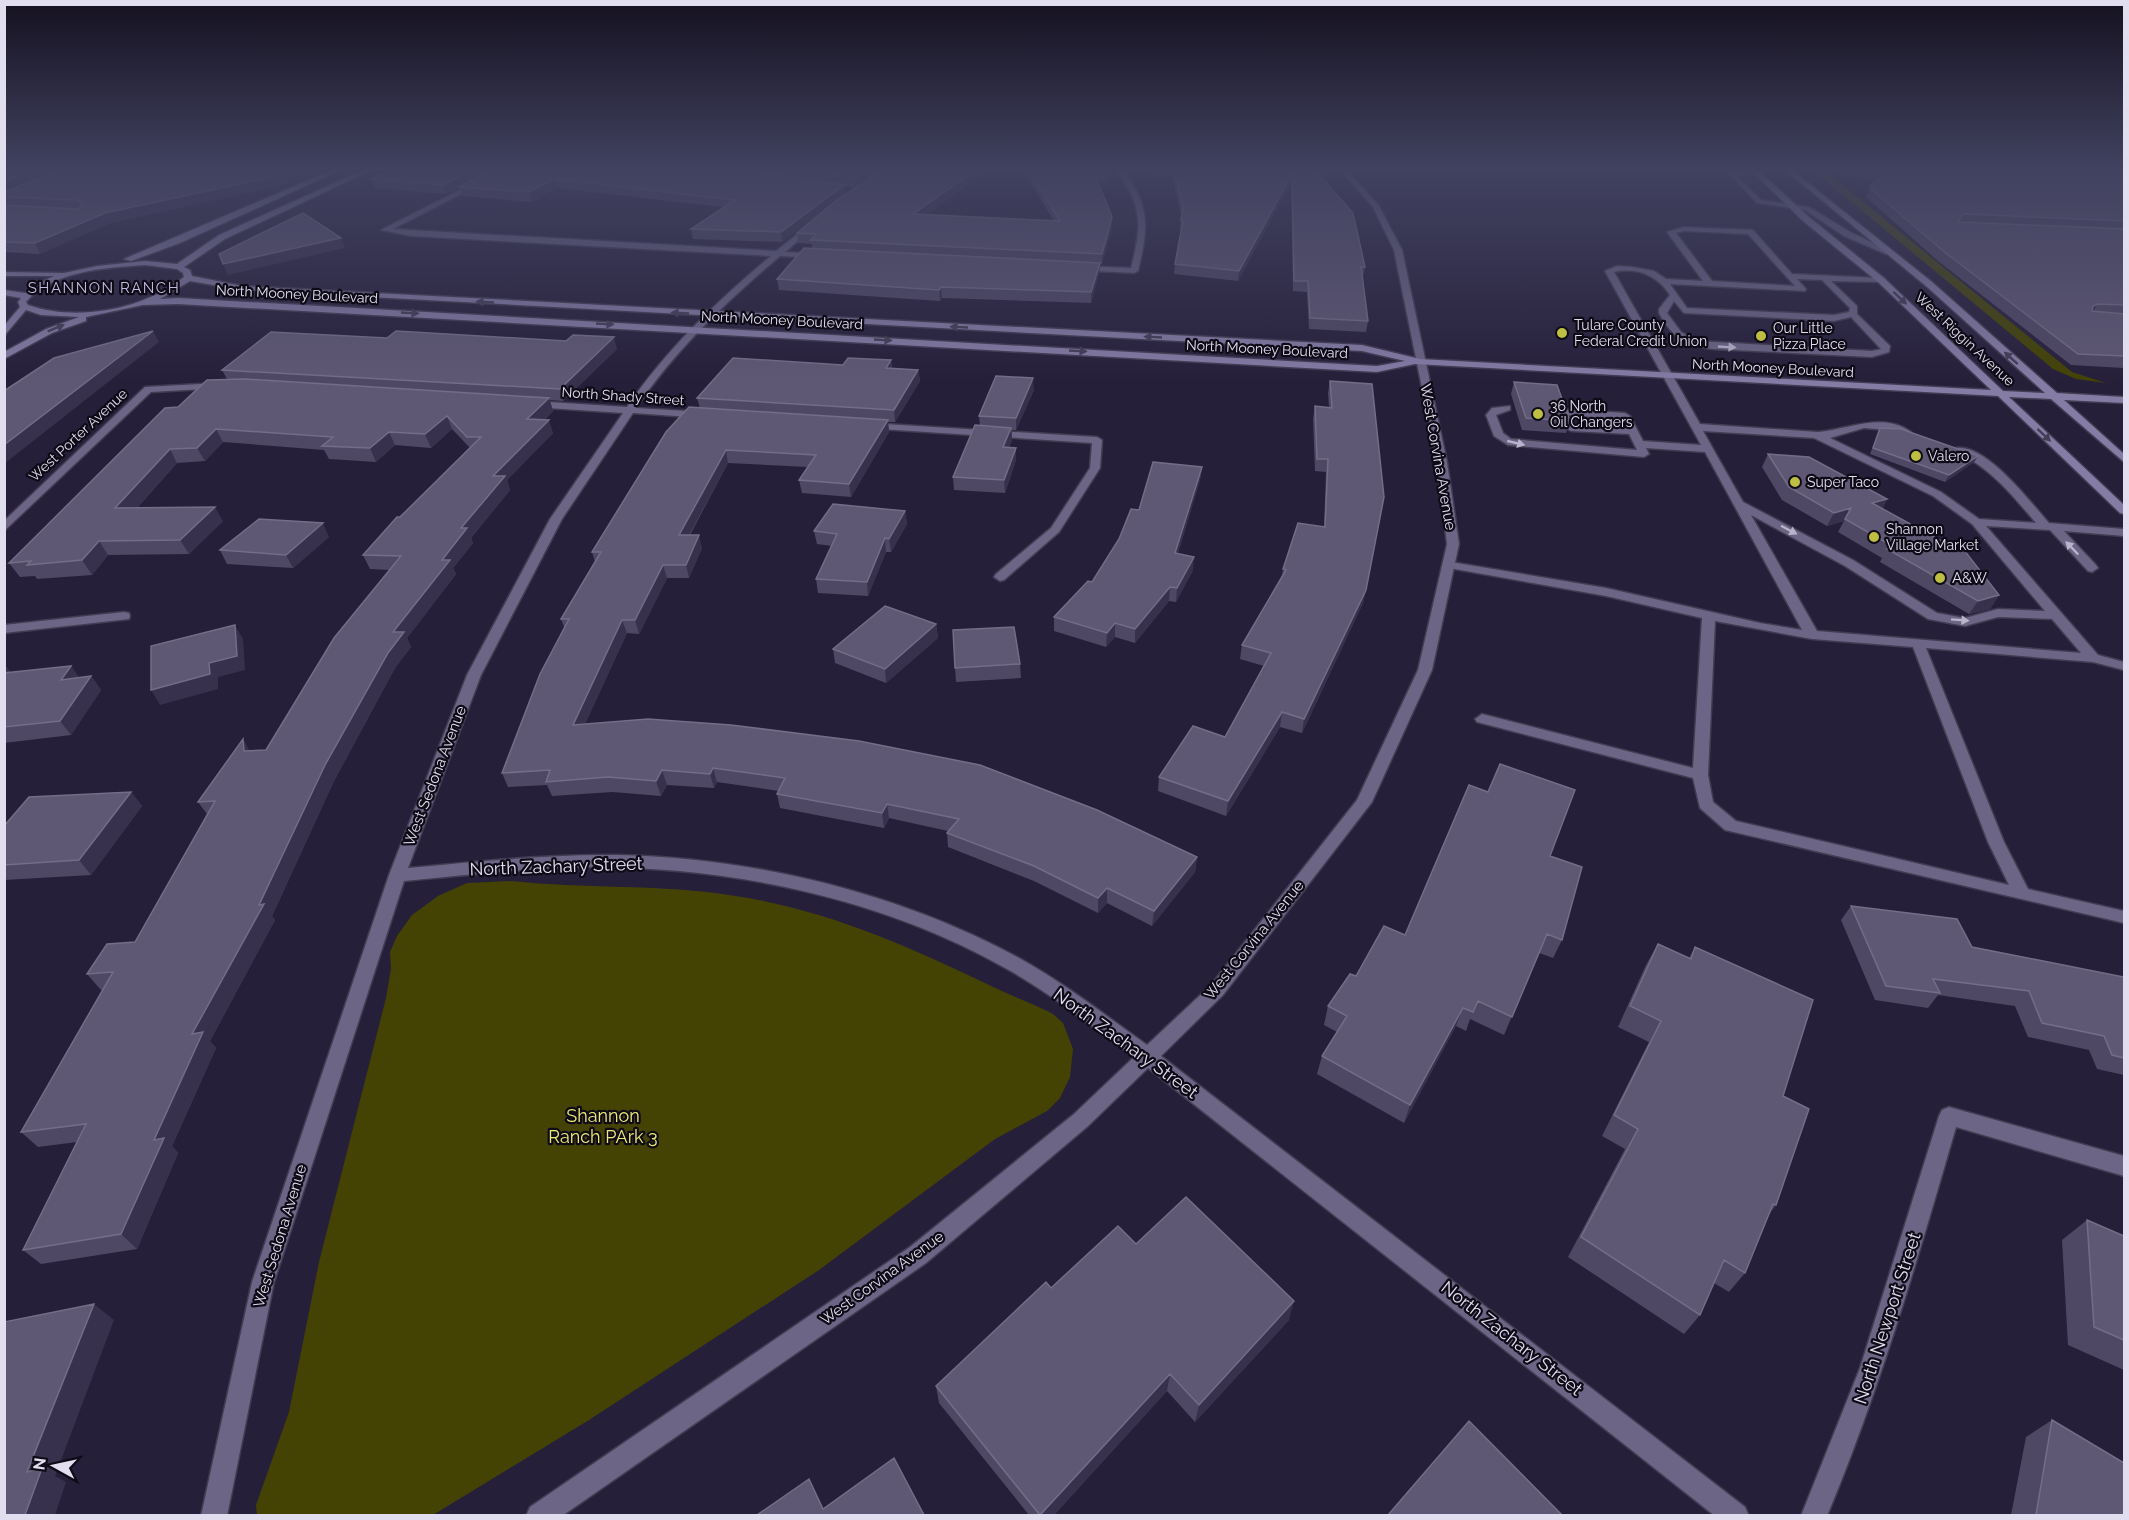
<svg xmlns="http://www.w3.org/2000/svg" width="2129" height="1520" viewBox="0 0 2129 1520" font-family="Raleway,sans-serif">
<rect width="100%" height="100%" fill="#261f3a"/>
<path fill="#444304" d="M1813 170H1824L2072 372 2106 383 2076 379 2053 369Z
M511 881C584 889 657 884 729 895 822 908 904 944 987 984 1009 995 1032 1003 1053 1014L1063 1023 1073 1049 1070 1077 1060 1098 1047 1111 995 1139 819 1270 589 1420 433 1515H257L256 1505 289 1412 319 1262 386 998 391 969 390 952 397 936 412 915 438 896 467 883Z"/>
<g fill="none" stroke-linecap="round" stroke-linejoin="round">
<g stroke="#423b52" stroke-width="3">
<path id="lane" d="M1757 171 1755 174 1737 176 1761 200 1809 207 1850 232 1893 252 1886 254 1844 236 1805 210 1757 203 1729 174Z
M1684 227 1753 230 1792 274 1881 278 1885 280 1881 282 1831 281 1857 306V314L1890 346 1889 352 1872 357 1713 349C1683 345 1674 339 1659 313V309L1670 295C1657 275 1637 267 1614 272L1700 424 1818 432C1846 430 1884 411 1911 432L1906 435 1887 430 1864 428 1830 438 1941 492 1979 519 2036 523C2012 495 1991 468 1956 452V448C1986 443 2031 503 2049 523L2124 529V536L2064 531 2096 565 2098 568 2092 572 2088 571 2050 530 1986 526 2098 655 2124 662V670L2093 662 1926 648 2004 842 2028 889 2124 911V923L1725 830 1700 808 1693 778 1477 722 1475 719 1482 714 1693 768 1702 618 1606 596 1449 568 1445 567V561L1606 588 1760 623 1802 630 1705 452 1646 448 1649 454 1644 457 1508 445 1494 436 1486 415 1492 408 1510 406V410L1496 415 1503 433 1511 439 1637 450 1629 434 1571 431 1566 428 1571 425 1626 428 1621 419 1566 415 1561 412 1566 409 1625 413 1630 416 1643 441 1701 445 1605 271 1617 266 1632 267 1654 271 1666 279 1703 281 1667 232ZM1684 231 1748 234 1795 286 1712 281 1676 233ZM1797 279 1822 280 1850 308 1849 312 1834 315 1687 308 1670 284 1805 291 1806 289ZM1674 301 1684 313 1834 321 1851 317 1881 349 1872 351 1697 341 1681 332 1667 313ZM1703 431 1814 438 1933 496 1972 524 2045 611 1998 609 1965 618 1937 613 1853 560 1743 502ZM1751 515 1845 566 1928 619 1965 626 1998 617 2052 619 2081 653 1817 631ZM1715 621 1812 639 1913 647 1988 842 2009 885 1736 821 1713 802 1708 775Z"/>
</g>
<g stroke="#423b52" stroke-width="3">
<path id="street" d="M499 170H508L393 229 776 251 813 222 816 226 785 252 819 254 823 256 819 258 780 256C726 302 676 349 636 408L704 412 709 415 704 418 633 413 562 519 481 675 408 868C477 862 547 854 617 855 755 858 897 892 1019 958 1064 983 1105 1015 1147 1045L1211 985 1357 800 1418 670 1447 544 1437 462 1394 250 1373 207 1340 170H1347L1379 206 1402 250 1447 462 1459 544 1432 670 1372 802 1223 995 1161 1056 1745 1507 1749 1516H1715L1148 1068 1088 1126 926 1263 562 1516H526L530 1507 910 1247 1074 1114 1134 1057C1092 1027 1052 994 1007 969 882 898 733 867 589 867 527 868 465 875 404 881L274 1282 227 1516H201L252 1282 389 875 467 675 550 519 623 413 533 407 528 404 533 401 627 407C667 349 717 301 771 256L411 236 381 230Z
M1116 170H1123C1151 206 1148 229 1138 271L1134 273 1076 270V266H1079L1131 268C1142 226 1143 206 1116 170Z
M219 383 224 386 222 388 151 392 4 531V521L145 387Z
M869 423 1097 437 1102 440 1100 468 1059 532 1004 580 1000 581 994 577 996 574 1051 528 1090 468 1092 443 865 428V424Z
M124 612 129 613 130 616 129 619 4 633V625Z
M1949 1107 2124 1156V1176L1956 1127C1918 1258 1880 1389 1827 1516H1801L1860 1368 1939 1116 1942 1110Z"/>
</g>
<g stroke="#423b52" stroke-width="3">
<path id="secondary" d="M332 170H341L180 243 131 261 124 259Z
M363 170H372L225 239 184 267 190 270 192 276 242 286 1362 345 1420 359 1991 390 1878 282 1803 221 1751 170H1758L1809 217 1884 278 2003 391 2045 393 1926 286 1785 170H1792L1932 282 2057 393 2124 397V403L2064 400 2124 454V462L2051 399 2009 397 2124 505V514L2120 513 1998 396 1415 364 1377 372 178 304 143 305 86 317V321L52 333 4 359V352L46 329 79 317 41 315 26 310 4 336V326L20 307 18 302 21 298 4 295V290L25 293 41 282 54 276H4V272L64 273 97 266 145 261 177 264 219 235ZM145 265 177 269 183 273 184 277C143 310 77 322 28 305L26 302C54 270 106 268 145 265ZM190 281 242 290 1362 351 1405 361 1377 366 178 298 160 299Z"/>
</g>
<use href="#lane" fill="#6c6585" fill-rule="evenodd"/>
<use href="#street" fill="#6c6585" fill-rule="evenodd"/>
<use href="#secondary" fill="#857ca5" fill-rule="evenodd"/>
</g>
<path fill="#4f4864" d="M4 170 300 181 110 223 40 254 4 252Z
M390 170H882L855 188 844 186 845 194 927 215 1054 221 1023 170H1111L1109 180 1097 181 1112 227 1102 264H1100L1099 273 1091 303 942 298 940 301 779 290 777 279 812 249V244L798 243 797 233 825 210 782 242 693 239 691 229 723 207 557 188 532 202 463 196 460 187 446 194 375 188 371 179Z
M1154 170H1340L1339 173 1318 174 1365 267 1363 277 1368 321 1366 332 1309 329 1307 292 1293 291 1291 183 1238 281 1174 274 1175 264 1181 230H1180L1181 214 1172 176H1159Z
M1350 170H1392L1352 172Z
M1837 170H2124V368L2071 365 1938 261 1866 197 1871 185 1877 180 1841 174Z
M617 349 563 401 550 400 553 411 544 420 553 433 507 480 510 490 471 538 473 543 453 568 456 574 407 638 411 647 395 668 334 781 272 916 275 920 210 1041 216 1048 172 1146 178 1153 137 1249 41 1264 23 1250 77 1142 38 1147 21 1132 103 990H101L87 974 135 942 207 814 198 802 250 751 266 750 390 570 370 569 363 555 470 448 452 429 431 448 395 445 376 462 329 459 324 450 223 442 205 461 177 463 137 508 223 521 189 554 108 555 92 575 37 579 35 576 20 577 9 563 178 407 227 379 222 370Z
M891 360 892 368 918 370 920 381 895 422H888L889 432 851 497 802 493 799 480 808 467 728 463 690 535 702 548 689 578H667L639 634 627 633 585 724 1197 857 1195 872 1152 926 1107 903 1098 913 1034 881 948 847 947 833 948 831 889 818 884 828 780 808 777 794 779 791 717 782 714 788 667 785 661 796 613 792 552 796 547 785 508 787 502 773 564 627 561 619 595 562 592 552 700 408 697 398 843 365Z
M1330 381 1366 590 1363 603 1302 733 1280 727 1226 816 1158 791 1159 777 1225 737 1264 666 1240 659 1242 645 1282 576 1283 569 1324 527 1326 472 1315 471 1313 419 1315 406 1329 407 1328 393Z
M1514 382 1570 421 1566 433 1522 430 1511 394Z
M1034 390 1016 430H1012V440L1009 447 1016 448V460L1005 493 954 490 953 477 980 426 979 416Z
M1880 428 1978 456 1974 462 1945 482 1870 454Z
M1768 454 1887 499 1882 509 1999 595 1990 609 1969 614 1880 562 1882 558 1838 532 1844 521 1827 526 1782 500 1762 467Z
M1202 467 1200 480 1178 553 1193 570 1176 602 1169 601 1135 643 1115 637 1106 647 1054 631V617L1092 582 1139 510Z
M905 511 907 524 891 552H886L868 596 818 593 816 579 832 546 817 544 814 531Z
M329 537 293 568 227 564 220 550Z
M936 624 938 638 886 683 835 663 833 649Z
M4 664 11 673 71 666 79 678 91 676 101 690 71 735 4 743Z
M1020 664 1021 678 956 682 955 668Z
M131 792 142 806 91 875 4 880V826Z
M1488 792 1550 856 1562 940 1553 958 1539 953 1504 1035 1470 1019 1466 1031 1456 1026 1404 1123 1317 1074 1322 1056 1337 1032 1324 1025 1328 1006 1356 976 1405 935Z
M1851 906 1972 947 2124 977V1075L2097 1069 2089 1050 2028 1037 2015 1006 1938 995 1928 1008 1875 1000 1841 920Z
M1658 944 1689 958 1695 947 1783 1096 1776 1205 1770 1213 1745 1273 1729 1292 1714 1283 1700 1315 1684 1334 1568 1257 1625 1149 1602 1136 1649 1042 1618 1027 1646 965Z
M2087 1220 2124 1236V1370L2068 1345 2062 1240Z
M1136 1244 1289 1320 1195 1422 1167 1391 1054 1515H1029L939 1403 936 1386 1051 1288Z
M2052 1420 2124 1515H2011L2026 1437Z"/>
<path fill="#38314d" d="M38 170H67L4 193V182Z
M301 170H326L300 181 110 223 40 254 35 243 105 213Z
M473 170H494L459 187H460L446 194 443 185Z
M867 170H882L855 188 854 178Z
M976 170H989L914 224 913 214Z
M1292 174 1291 183 1238 281 1239 271Z
M554 179 557 188 532 202 529 192Z
M844 185 845 194 782 242 781 232Z
M1112 217V227L1102 264V254Z
M341 238 345 248 228 275 223 264Z
M1100 263 1099 273 1091 303V292Z
M941 287 942 298 940 301 939 290Z
M2098 304 2091 315 2093 306Z
M153 331 159 342 4 464V445Z
M614 337 617 349 563 401 560 389Z
M891 360 892 371 886 368Z
M918 370 920 381 895 422 894 410Z
M1033 378 1034 390 1016 430V418Z
M549 398 553 411 531 432 527 419Z
M447 416 452 429 431 448 425 434Z
M549 420 553 433 507 480 510 490 471 538 473 543 453 568 456 574 407 638 411 647 395 668 334 781 272 916 275 920 210 1041 216 1048 172 1146 178 1153 137 1249 121 1234 154 1140 192 1034 259 905 325 765 393 632 442 560 493 476Z
M888 420 889 432 851 497 849 484Z
M1011 428 1012 440 1003 459V447Z
M216 429 223 442 205 461 197 448Z
M389 432 395 445 376 462 370 448Z
M1016 448V460L1005 493 1004 480Z
M170 449 177 463 124 522 115 508Z
M726 450 728 463 682 548 679 535Z
M1978 456 1974 462 1945 482 1949 475Z
M1202 467 1200 480 1174 566 1175 553Z
M1887 499 1880 512 1872 503Z
M215 507 223 521 189 554 180 540Z
M1851 508 1844 521 1827 526 1834 513Z
M905 511 907 524 891 552 889 539Z
M323 523 329 537 293 568 286 555Z
M699 535 702 548 689 578 686 565Z
M885 538 886 552 868 596 867 582Z
M99 541 108 555 92 575 82 560Z
M1194 557 1193 570 1176 602 1177 588Z
M663 565 667 578 639 634 635 620Z
M1170 587 1169 601 1135 643V629Z
M1366 590 1363 603 1302 733 1304 719Z
M1999 595 1990 609 1969 614 1978 601Z
M622 620 627 633 578 739 573 725Z
M1115 623V637L1106 647 1107 633Z
M936 624 938 638 886 683 885 669Z
M235 625 243 639 245 670 218 677V689L160 705 151 690 209 663Z
M4 664 13 676 4 686Z
M71 666 81 680H61Z
M91 676 101 690 71 735 60 721Z
M1282 712 1280 727 1226 816 1228 801Z
M243 739 252 755 244 751Z
M713 768 717 782 714 788 710 774Z
M662 770 667 785 661 796 656 781Z
M131 792 142 806 91 875 79 860Z
M887 804 889 818 884 828 882 813Z
M1197 857 1195 872 1152 926 1154 911Z
M1107 888V903L1098 913V898Z
M1463 1008 1456 1026 1404 1123 1410 1105Z
M1294 1301 1289 1320 1195 1422 1199 1405Z
M94 1304 114 1320 55 1476 66 1482 55 1515H25L27 1472Z
M1170 1374 1167 1391 1054 1515H1040Z"/>
<path fill="#5f5874" stroke="#736d87" stroke-width="1.5" d="M4 170H38L4 182Z
M60 170H301L296 172 105 213 35 243 4 242V205L77 209 83 204 77 200 4 197V192Z
M390 170H473L443 185 371 179Z
M492 170H746L844 185 781 232 691 229 735 200 554 179 529 192 459 187Z
M797 170H867L854 178Z
M883 170H976L913 214 1060 221 1028 170H1110V171L1094 172 1112 217 1102 254 811 240 816 234 797 233 838 199Z
M1174 170H1315L1353 213 1365 267H1361L1368 321 1310 318 1308 281H1294L1292 174 1239 271 1175 264 1183 221 1181 220 1183 207Z
M1877 170H2124V221L1963 214 1958 222 2124 229V305L2098 304 2093 306 2092 311 2124 314V356L2078 354 1943 251 1870 188H1875L1871 185 1889 172Z
M303 213 341 238 223 264 219 254Z
M804 248 1100 263 1091 292 941 287 939 290 777 279Z
M153 331 4 445V391L54 358Z
M396 331 566 341 573 335 614 337 560 389 222 370 271 332 387 338Z
M733 358 843 365 848 358 891 360 886 368 918 370 894 410 697 398Z
M996 376 1033 378 1016 418 979 416Z
M245 379 549 398 527 419 549 420 493 476H505L461 528H467L442 560H450L393 632H404L388 653 325 765 259 905 264 904 192 1034 203 1032 154 1140 164 1138 121 1234 23 1250 86 1124 21 1132 113 972 87 974 107 944 135 942 215 801 198 802 243 739 244 751 266 750 334 638 401 556 363 555 397 517H400L481 437H467L447 416 425 434 389 432 370 448 322 446 333 437 216 429 197 448 170 449 115 508 215 507 180 540 99 541 82 560 27 565 31 561 9 563 165 408 178 407 207 380Z
M1330 381 1372 384 1384 497 1366 590 1304 719 1282 712 1228 801 1159 777 1193 726 1225 737 1271 653 1242 645 1286 570 1283 569 1298 523 1325 527 1328 459H1317L1315 406 1332 408Z
M1514 382 1557 385 1570 421 1526 418Z
M689 407 888 420 849 484 799 480 816 455 726 450 679 535H699L686 565H663L635 620H622L573 725 648 719 731 725 859 741 980 765 1097 810 1197 857 1154 911 1107 888 1098 898 1034 866 947 833 959 819 887 804 882 813 777 794 785 778 713 768 710 774 662 770 656 781 608 777 546 782 550 770 502 773 540 674 569 619H561L601 552H592L666 432Z
M975 425 1011 428 1003 447 1016 448 1004 480 953 477Z
M1880 428 1901 429 1978 456 1949 475 1873 448Z
M1768 454 1809 457 1887 499 1872 503 1954 548 1961 546 1999 595 1978 601 1887 549 1894 547 1845 519 1851 508 1834 513 1789 487Z
M1153 462 1202 467 1175 553 1194 557 1177 588 1170 587 1135 629 1115 623 1107 633 1054 617 1088 581 1092 582 1119 539 1131 509 1139 510Z
M833 504 905 511 889 539 885 538 867 582 816 579 837 534 814 531Z
M259 519 323 523 286 555 220 550Z
M885 606 936 624 885 669 833 649Z
M235 625 237 656 209 663 210 674 151 690V646Z
M1014 627 1020 664 955 668 953 630Z
M71 666 61 680 91 676 60 721 4 727V673Z
M1500 764 1575 790 1550 856 1582 867 1562 940 1547 934 1512 1017 1478 1001 1473 1012 1463 1008 1410 1105 1322 1056 1347 1016 1328 1006 1350 974 1356 976 1384 926 1405 935 1469 785 1488 792Z
M131 792 79 860 4 865V826L29 797Z
M1851 906 1957 919 1972 947 2124 977V1058L2112 1055 2104 1036 2042 1023 2029 991 1933 979 1940 993 1886 986Z
M1658 944 1691 959 1695 947 1813 1000 1783 1096 1809 1109 1776 1205 1773 1204 1745 1273 1724 1260 1700 1315 1581 1237 1638 1129 1614 1115 1661 1021 1630 1006Z
M1186 1197 1294 1301 1199 1405 1170 1374 1040 1515 936 1386 1046 1282 1051 1288 1118 1226 1136 1244Z
M2087 1220 2124 1236V1340L2094 1327Z
M94 1304 27 1472 42 1468 25 1515H4V1322Z
M2052 1420 2124 1463V1515H2036Z
M1469 1421 1562 1515H1388Z
M894 1458 924 1515H757L809 1479 823 1509Z"/>
<defs><path id="oneway-solid" d="M-6-.8H1V-3.2L6.5 0L1 3.2V.8H-6Z" transform="scale(1.5)"/></defs>
<g fill="#443e57">
<use href="#oneway-solid" transform="translate(1900 298) rotate(43)"/>
<use href="#oneway-solid" transform="translate(485 302) rotate(-177)"/>
<use href="#oneway-solid" transform="translate(410 313) rotate(3)"/>
<use href="#oneway-solid" transform="translate(680 313) rotate(-177)"/>
<use href="#oneway-solid" transform="translate(605 324) rotate(3)"/>
<use href="#oneway-solid" transform="translate(959 327) rotate(-177)"/>
<use href="#oneway-solid" transform="translate(56 328) rotate(-22)"/>
<use href="#oneway-solid" transform="translate(1153 337) rotate(-177)"/>
<use href="#oneway-solid" transform="translate(883 340) rotate(3)"/>
<use href="#oneway-solid" transform="translate(1078 351) rotate(3)"/>
<use href="#oneway-solid" transform="translate(2011 358) rotate(-138)"/>
<use href="#oneway-solid" transform="translate(2044 435) rotate(43)"/>
</g>
<g fill="#b8b4cb">
<use href="#oneway-solid" transform="translate(1727 347) rotate(3)"/>
<use href="#oneway-solid" transform="translate(1516 443) rotate(14)"/>
<use href="#oneway-solid" transform="translate(1789 530) rotate(28)"/>
<use href="#oneway-solid" transform="translate(2072 548) rotate(-134)"/>
<use href="#oneway-solid" transform="translate(1960 620) rotate(4)"/>
</g>
<linearGradient id="sky" x2="0" y2="1"><stop stop-color="#151120"/><stop offset="0.44" stop-color="#414260"/><stop offset="1" stop-color="#414260" stop-opacity="0"/></linearGradient>
<rect width="2129" height="383" fill="url(#sky)"/>
<g fill="#bebf42" stroke="#0e0b17" stroke-width="2">
<circle cx="1562" cy="333" r="6"/>
<circle cx="1761" cy="336" r="6"/>
<circle cx="1538" cy="414" r="6"/>
<circle cx="1916" cy="456" r="6"/>
<circle cx="1795" cy="482" r="6"/>
<circle cx="1874" cy="537" r="6"/>
<circle cx="1940" cy="578" r="6"/>
</g>
<g text-anchor="middle" dominant-baseline="central" stroke-width="4.5" stroke-linejoin="round" paint-order="stroke">
<g font-size="14" fill="#e1def0" stroke="#0e0b17">
<text transform="translate(297 294) rotate(3)">North Mooney Boulevard</text>
<text transform="translate(782 320) rotate(3)">North Mooney Boulevard</text>
<text transform="translate(1965 339) rotate(43)">West Riggin Avenue</text>
<text transform="translate(1267 349) rotate(3)">North Mooney Boulevard</text>
<text transform="translate(1773 368) rotate(3)">North Mooney Boulevard</text>
<text transform="translate(623 396) rotate(4)">North Shady Street</text>
<text transform="translate(78 435) rotate(-43)">West Porter Avenue</text>
</g>
<g font-size="14" fill="#e1def0" stroke="#0e0b17" text-anchor="start">
<text x="1574" y="325">Tulare County<tspan x="1574" dy="16">Federal Credit Union</tspan></text>
<text x="1773" y="328">Our Little<tspan x="1773" dy="16">Pizza Place</tspan></text>
<text x="1550" y="406">36 North<tspan x="1550" dy="16">Oil Changers</tspan></text>
<text x="1928" y="456">Valero</text>
<text x="1807" y="482">Super Taco</text>
<text x="1886" y="529">Shannon<tspan x="1886" dy="16">Village Market</tspan></text>
</g>
<g font-size="15" letter-spacing="1.5" fill="#c2bade" stroke="#0e0b17">
<text x="104" y="288">SHANNON RANCH</text>
</g>
<g font-size="15" fill="#e1def0" stroke="#0e0b17">
<text transform="translate(1438 457) rotate(80)">West Corvina Avenue</text>
<text transform="translate(435 776) rotate(-69)">West Sedona Avenue</text>
<text transform="translate(1254 940) rotate(-51)">West Corvina Avenue</text>
<text transform="translate(280 1236) rotate(-73)">West Sedona Avenue</text>
<text transform="translate(882 1278) rotate(-36)">West Corvina Avenue</text>
</g>
<g font-size="15" fill="#e1def0" stroke="#0e0b17" text-anchor="start">
<text x="1952" y="578">A&amp;W</text>
</g>
<g font-size="18" fill="#e1def0" stroke="#0e0b17">
<text transform="translate(556 866) rotate(-2)">North Zachary Street</text>
<text transform="translate(1126 1043) rotate(36)">North Zachary Street</text>
<text transform="translate(1887 1318) rotate(-72)">North Newport Street</text>
<text transform="translate(1512 1338) rotate(38)">North Zachary Street</text>
</g>
<g font-size="18" fill="#ebec75" stroke="#0e0b17">
<text x="603" y="1115">Shannon<tspan x="603" dy="21">Ranch PArk 3</tspan></text>
</g>
</g>
<rect width="2129" height="1520" fill="none" stroke="#e1def0" stroke-width="12"/>
<g transform="translate(54 1466) rotate(278)" stroke="#0e0b17" stroke-width="4.5" paint-order="stroke">
<path d="M0-4.5L10 22L0 15L-10 22Z" fill="#e1def0"/>
<text y="-9" font-size="16" font-weight="bold" text-anchor="middle" fill="#e1def0">N</text>
</g>
</svg>
